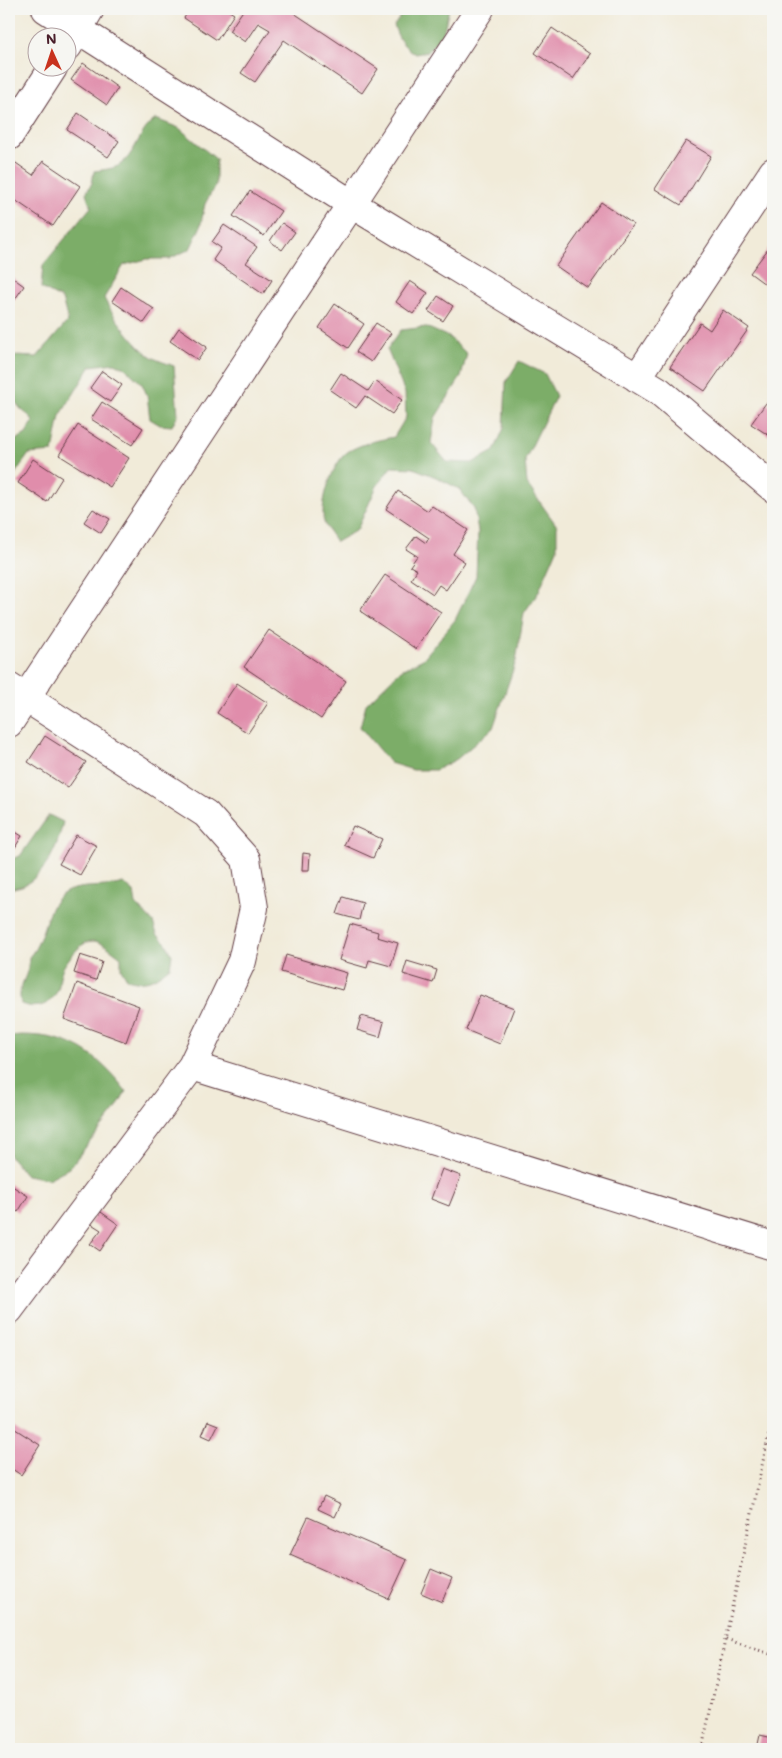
<svg xmlns="http://www.w3.org/2000/svg" width="782" height="1758" viewBox="0 0 782 1758" font-family="Mali,sans-serif">
<rect width="100%" height="100%" fill="#f6f6f2"/>
<filter id="ink" filterUnits="userSpaceOnUse"><feTurbulence type="fractalNoise" baseFrequency=".02" numOctaves="2"/><feDisplacementMap in="SourceGraphic" scale="10" xChannelSelector="R" yChannelSelector="G"/><feConvolveMatrix kernelMatrix="1 2 1 2 8 2 1 2 1" color-interpolation-filters="sRGB"/></filter>
<filter id="wash" filterUnits="userSpaceOnUse"><feTurbulence type="fractalNoise" baseFrequency=".0096" numOctaves="4" result="noise"/><feDisplacementMap in="SourceGraphic" scale="20" xChannelSelector="R" yChannelSelector="G"/><feGaussianBlur stdDeviation="1.12" result="paint"/><feColorMatrix in="noise" values="0 0 0 0 0 0 0 0 0 0 0 0 0 0 0 0 0 1.4 0 .05"/><feComposite in="paint" operator="in"/></filter>
<g filter="url(#wash)">
<rect width="100%" height="100%" fill="#f1ebd9"/>
<path fill="#7bad68" stroke="#62664a" d="M406 9H449L443 34 427 52 415 54C403 46 398 39 394 25Z
M156 119 179 128 216 159V184L205 204 200 228 190 249 169 259H147L124 265 104 298C112 315 136 347 152 357 158 361 167 363 174 366L178 415 172 426 160 425 150 419 147 395 142 384 125 368 115 363 91 366 60 416 53 452 29 454 9 482V444L26 434 33 422C30 414 25 414 20 408 8 394 5 372 14 356L37 357 68 321 62 299 41 288 43 265 91 207 86 193 92 183 94 171C101 170 112 169 118 166 136 156 138 130 156 119Z
M426 327 449 337 467 354 461 377 435 418 431 443 447 462 472 463 494 451 504 428 506 382 519 361 545 374 556 396 525 460 527 484 557 526V549L538 593 524 613 516 661 493 728 457 759 436 770H413L390 763 360 727 366 704 401 670 423 659 455 620 476 576 478 531 474 508 459 489 436 477 413 468 391 467 377 486 357 530 336 542C333 536 326 529 324 522 319 504 333 460 349 451 363 443 378 440 394 437L406 417 405 393 387 349 401 330Z
M49 815 63 822C58 845 48 871 26 884 20 888 14 886 9 891V860L20 856Z
M123 883 134 892 136 904 153 922 157 934 166 943 172 955 170 967C155 979 147 985 127 979L121 969V957C102 943 92 931 73 954 68 960 63 966 61 973 59 978 60 984 58 989 51 1006 37 1010 21 1004 16 984 30 978 29 957 48 937 43 896 74 889 90 885 107 888 123 883Z
M21 1035C71 1035 96 1053 126 1091L114 1112 69 1168 48 1179 26 1175 9 1155V1036Z"/>
<g id="blocks">
<path fill="#e08dab" d="M190 9H226L234 14 217 40 184 18Z
M244 9H288L378 69 362 93 284 40 255 82 241 73 270 30 258 23 245 42 229 31Z
M552 28 590 54 573 79 535 53Z
M83 63 118 88 107 105 71 80Z
M78 113 119 141 108 157 67 130Z
M686 141 711 156 681 205 655 189Z
M13 161 33 175 43 161 80 186 53 226 9 196V168Z
M250 191 281 211 264 236 233 216Z
M601 202 633 224 588 288 556 266Z
M282 223 295 232 282 250 270 241Z
M224 225 257 247 246 263 272 280 263 294 213 260 221 248 212 242Z
M771 245 773 247V290L750 273Z
M9 275 24 286 9 308Z
M410 281 428 293 413 314 396 302Z
M121 287 154 309 144 323 112 301Z
M438 296 453 306 443 321 428 311Z
M335 304 364 324 348 348 319 328Z
M723 310 749 328 705 391 670 367 700 323 710 330Z
M376 323 391 333 371 362 356 352Z
M179 328 207 347 198 360 170 341Z
M102 371 122 385 110 402 90 388Z
M341 373 368 391 375 381 402 400 392 414 365 396 356 408 330 390Z
M102 402 143 428 132 445 91 419Z
M766 403 773 408V438L751 424Z
M78 425 129 458 110 487 59 455Z
M33 459 62 478 47 502 18 483Z
M398 491 428 511 432 506 468 530 453 554 465 562 446 590 439 585 433 594 411 579 417 570 410 566 417 556 406 549 416 536 426 543 429 538 386 509Z
M93 509 110 519 101 533 84 522Z
M385 575 441 612 416 649 360 611Z
M269 630 346 681 321 719 244 667Z
M237 683 268 703 248 733 217 713Z
M45 736 86 762 68 788 28 762Z
M353 826 382 839 373 858 344 845Z
M9 828 22 836 14 849 9 846Z
M76 835 97 846 80 875 59 864Z
M303 853 310 854 309 870H302Z
M343 897 363 903 359 920 337 914Z
M350 924 378 932 377 937 398 943 391 966 369 960 367 968 339 960Z
M80 955 102 962 96 980 74 973Z
M286 955 347 973 342 990 281 972Z
M407 961 437 970 433 983 403 974Z
M77 983 139 1006 126 1042 64 1019Z
M480 995 514 1008 500 1044 466 1030Z
M361 1016 384 1022 380 1037 357 1030Z
M442 1169 461 1176 449 1206 431 1199Z
M9 1184 28 1196 18 1212 9 1206Z
M98 1210 118 1224 100 1251 90 1244 101 1230 90 1223Z
M208 1421 218 1425 211 1439 202 1435Z
M9 1425 40 1445 21 1475 9 1467Z
M324 1496 341 1504 335 1517 318 1509Z
M308 1517 407 1560 389 1599 290 1555Z
M431 1569 452 1578 442 1602 421 1593Z
M760 1735 773 1738V1749H757Z"/>
</g>
</g>
<g filter="url(#ink)">
<use href="#blocks" fill-opacity="0" stroke="#633e45" stroke-width="1"/>
<g fill="none" stroke-linecap="round" stroke-linejoin="round">
<g stroke="#633e45" stroke-width="30">
<path id="minor" d="M46 9 350 203 659 391 773 488
M68 46 90 9
M9 136 53 68
M637 378 773 172
M9 687 206 814 246 859 254 908 242 961 192 1066 9 1310
M9 723 480 9
M192 1066 773 1246"/>
</g>
<path stroke="#633e45" stroke-width="3" stroke-dasharray="1 4" stroke-linecap="butt" d="M726 1639 773 1655
M702 1749 773 1414"/>
<use href="#minor" stroke="#fff" stroke-width="28"/>
</g>
</g>
<rect width="782" height="1758" fill="none" stroke="#f6f6f2" stroke-width="30"/>
<g transform="translate(52 52) rotate(357)"><circle r="24" fill="#f6f6f2" stroke="#b1a0a2"/>
<path d="M0-4L9 19L0 12L-9 19Z" fill="#c8321e"/>
<text y="-8" font-size="14" font-weight="bold" text-anchor="middle" fill="#4a1f2b">N</text>
</g>
</svg>
